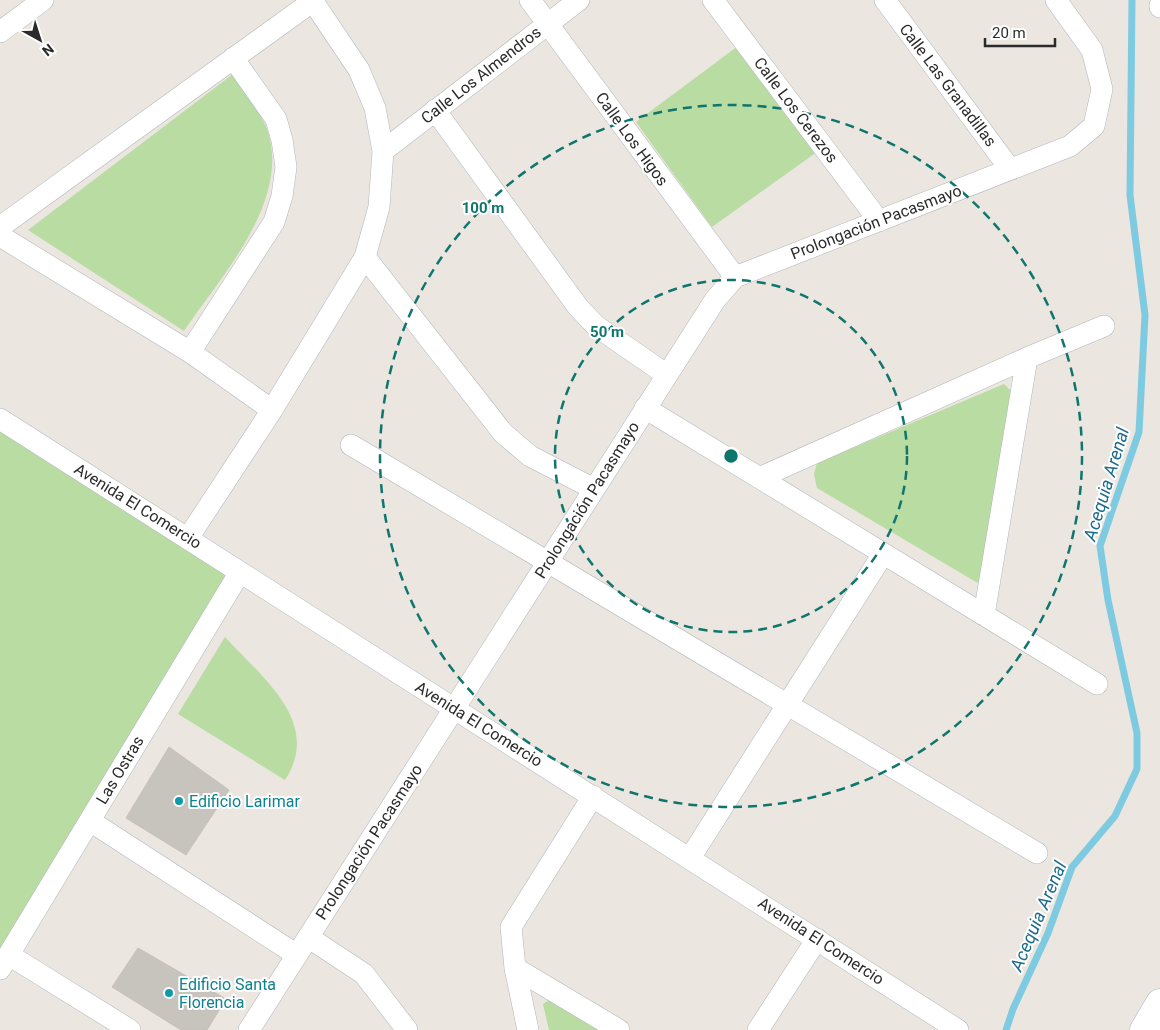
<svg xmlns="http://www.w3.org/2000/svg" width="1160" height="1030" viewBox="0 0 1160 1030" font-family="Roboto,sans-serif">
<rect width="100%" height="100%" fill="#ebe6df"/>
<path fill="#b8dca2" d="M738 46 817 152 712 227 636 122Z
M233 74C242 89 262 114 267 129 292 200 221 276 184 331L28 230Z
M1004 384 1012 392 983 584 976 582 817 488 814 474 817 463Z
M0 430 230 574 0 957Z
M225 637C261 677 323 722 285 780L178 714Z
M549 1000 598 1030H549L543 1004Z"/>
<g fill="none" stroke-linecap="round" stroke-linejoin="round">
<path stroke="#7ecbe1" stroke-width="7" d="M1006 1030 1013 1009 1048 933 1072 867 1115 816 1137 769V733L1108 600 1100 546 1139 432 1145 315 1130 195 1132 0"/>
</g>
<path fill="#c7c4be" stroke="#c7c1b9" d="M169 747 229 790 186 855 126 818Z
M138 948 226 999 207 1030H181L112 987Z"/>
<g fill="none" stroke-linecap="round" stroke-linejoin="round">
<g stroke="#b3b5bd" stroke-width="22">
<path id="street" d="M530 0 735 277
M713 0 879 221
M885 0 1010 169
M1160 5V7
M0 32 43 0
M435 110 578 307 596 326 667 375
M383 151 579 0
M0 227 313 1
M0 236 190 352 272 410
M365 257 503 433 530 456 594 489
M190 352 274 222 282 196 286 167 282 140 276 119 233 58
M645 408 1097 684
M0 419 958 1030
M351 445 1037 853
M759 478 1027 358 1104 326
M188 538 272 410 365 257 379 207 383 151 375 108 359 70 312 0
M984 615 1027 358
M90 821 297 955
M690 858 883 554
M308 937 364 974 407 1030
M9 955 130 1030
M515 968 619 1030
M0 969 240 572
M249 1030 715 300 735 277 1070 146 1094 126 1102 89 1092 50 1056 0
M528 1030 515 968 511 927 593 796
M758 1030 817 939"/>
</g>
<g stroke="#b3b5bd" stroke-width="29">
<path id="secondary" d="M1144 1030 1160 1003"/>
</g>
<use href="#street" stroke="#fff" stroke-width="21"/>
<use href="#secondary" stroke="#fff" stroke-width="28"/>
</g>
<g fill="none" stroke="#0f766e" stroke-width="2.5" stroke-dasharray="9 6">
<circle cx="731" cy="456" r="176"/>
<circle cx="731" cy="456" r="351"/>
</g>
<g fill="#0f9aa8" stroke="#fff" stroke-width="2">
<circle cx="179" cy="801" r="5"/>
<circle cx="169" cy="993" r="5"/>
</g>
<g text-anchor="middle" dominant-baseline="central" stroke-width="4" stroke-linejoin="round" paint-order="stroke">
<g font-size="16" fill="#2b2b2b" stroke="#fff">
<text transform="translate(481 75) rotate(-38)">Calle Los Almendros</text>
<text transform="translate(948 85) rotate(53)">Calle Las Granadillas</text>
<text transform="translate(796 110) rotate(53)">Calle Los Cerezos</text>
<text transform="translate(632 139) rotate(54)">Calle Los Higos</text>
<text transform="translate(876 222) rotate(-21)">Prolongación Pacasmayo</text>
<text transform="translate(587 500) rotate(-58)">Prolongación Pacasmayo</text>
<text transform="translate(138 506) rotate(32)">Avenida El Comercio</text>
<text transform="translate(479 724) rotate(32)">Avenida El Comercio</text>
<text transform="translate(120 770) rotate(-59)">Las Ostras</text>
<text transform="translate(369 842) rotate(-57)">Prolongación Pacasmayo</text>
<text transform="translate(821 941) rotate(33)">Avenida El Comercio</text>
</g>
<g font-size="16" fill="#0d838f" stroke="#fff" text-anchor="start">
<text x="189" y="801">Edificio Larimar</text>
<text x="179" y="984">Edificio Santa<tspan x="179" dy="18">Florencia</tspan></text>
</g>
<g font-size="18" font-style="italic" fill="#1d6b8e" stroke="#fff">
<text transform="translate(1106 484) rotate(-73)">Acequia Arenal</text>
<text transform="translate(1038 916) rotate(-67)">Acequia Arenal</text>
</g>
</g>
<circle cx="731" cy="456" r="8" fill="#0f766e" stroke="#fff" stroke-width="2.5"/>
<g font-size="15" text-anchor="middle" font-weight="bold" fill="#0f766e" stroke="#fff" stroke-width="4" stroke-linejoin="round" paint-order="stroke">
<text x="483" y="213">100 m</text>
<text x="607" y="337">50 m</text>
</g>
<g transform="translate(40 40) rotate(141)" stroke="#ffffff" stroke-width="4" paint-order="stroke">
<path d="M0-4L9 19L0 12L-9 19Z" fill="#2b2b2b"/>
<text y="-8" font-size="14" font-weight="bold" text-anchor="middle" fill="#2b2b2b">N</text>
</g>
<path d="M985 38v8h70v-8" fill="none" stroke="#2b2b2b" stroke-width="2.5"/>
<text x="992" y="38" font-size="15" fill="#2b2b2b" stroke="#ffffff" stroke-width="4" paint-order="stroke">20 m</text>
</svg>
